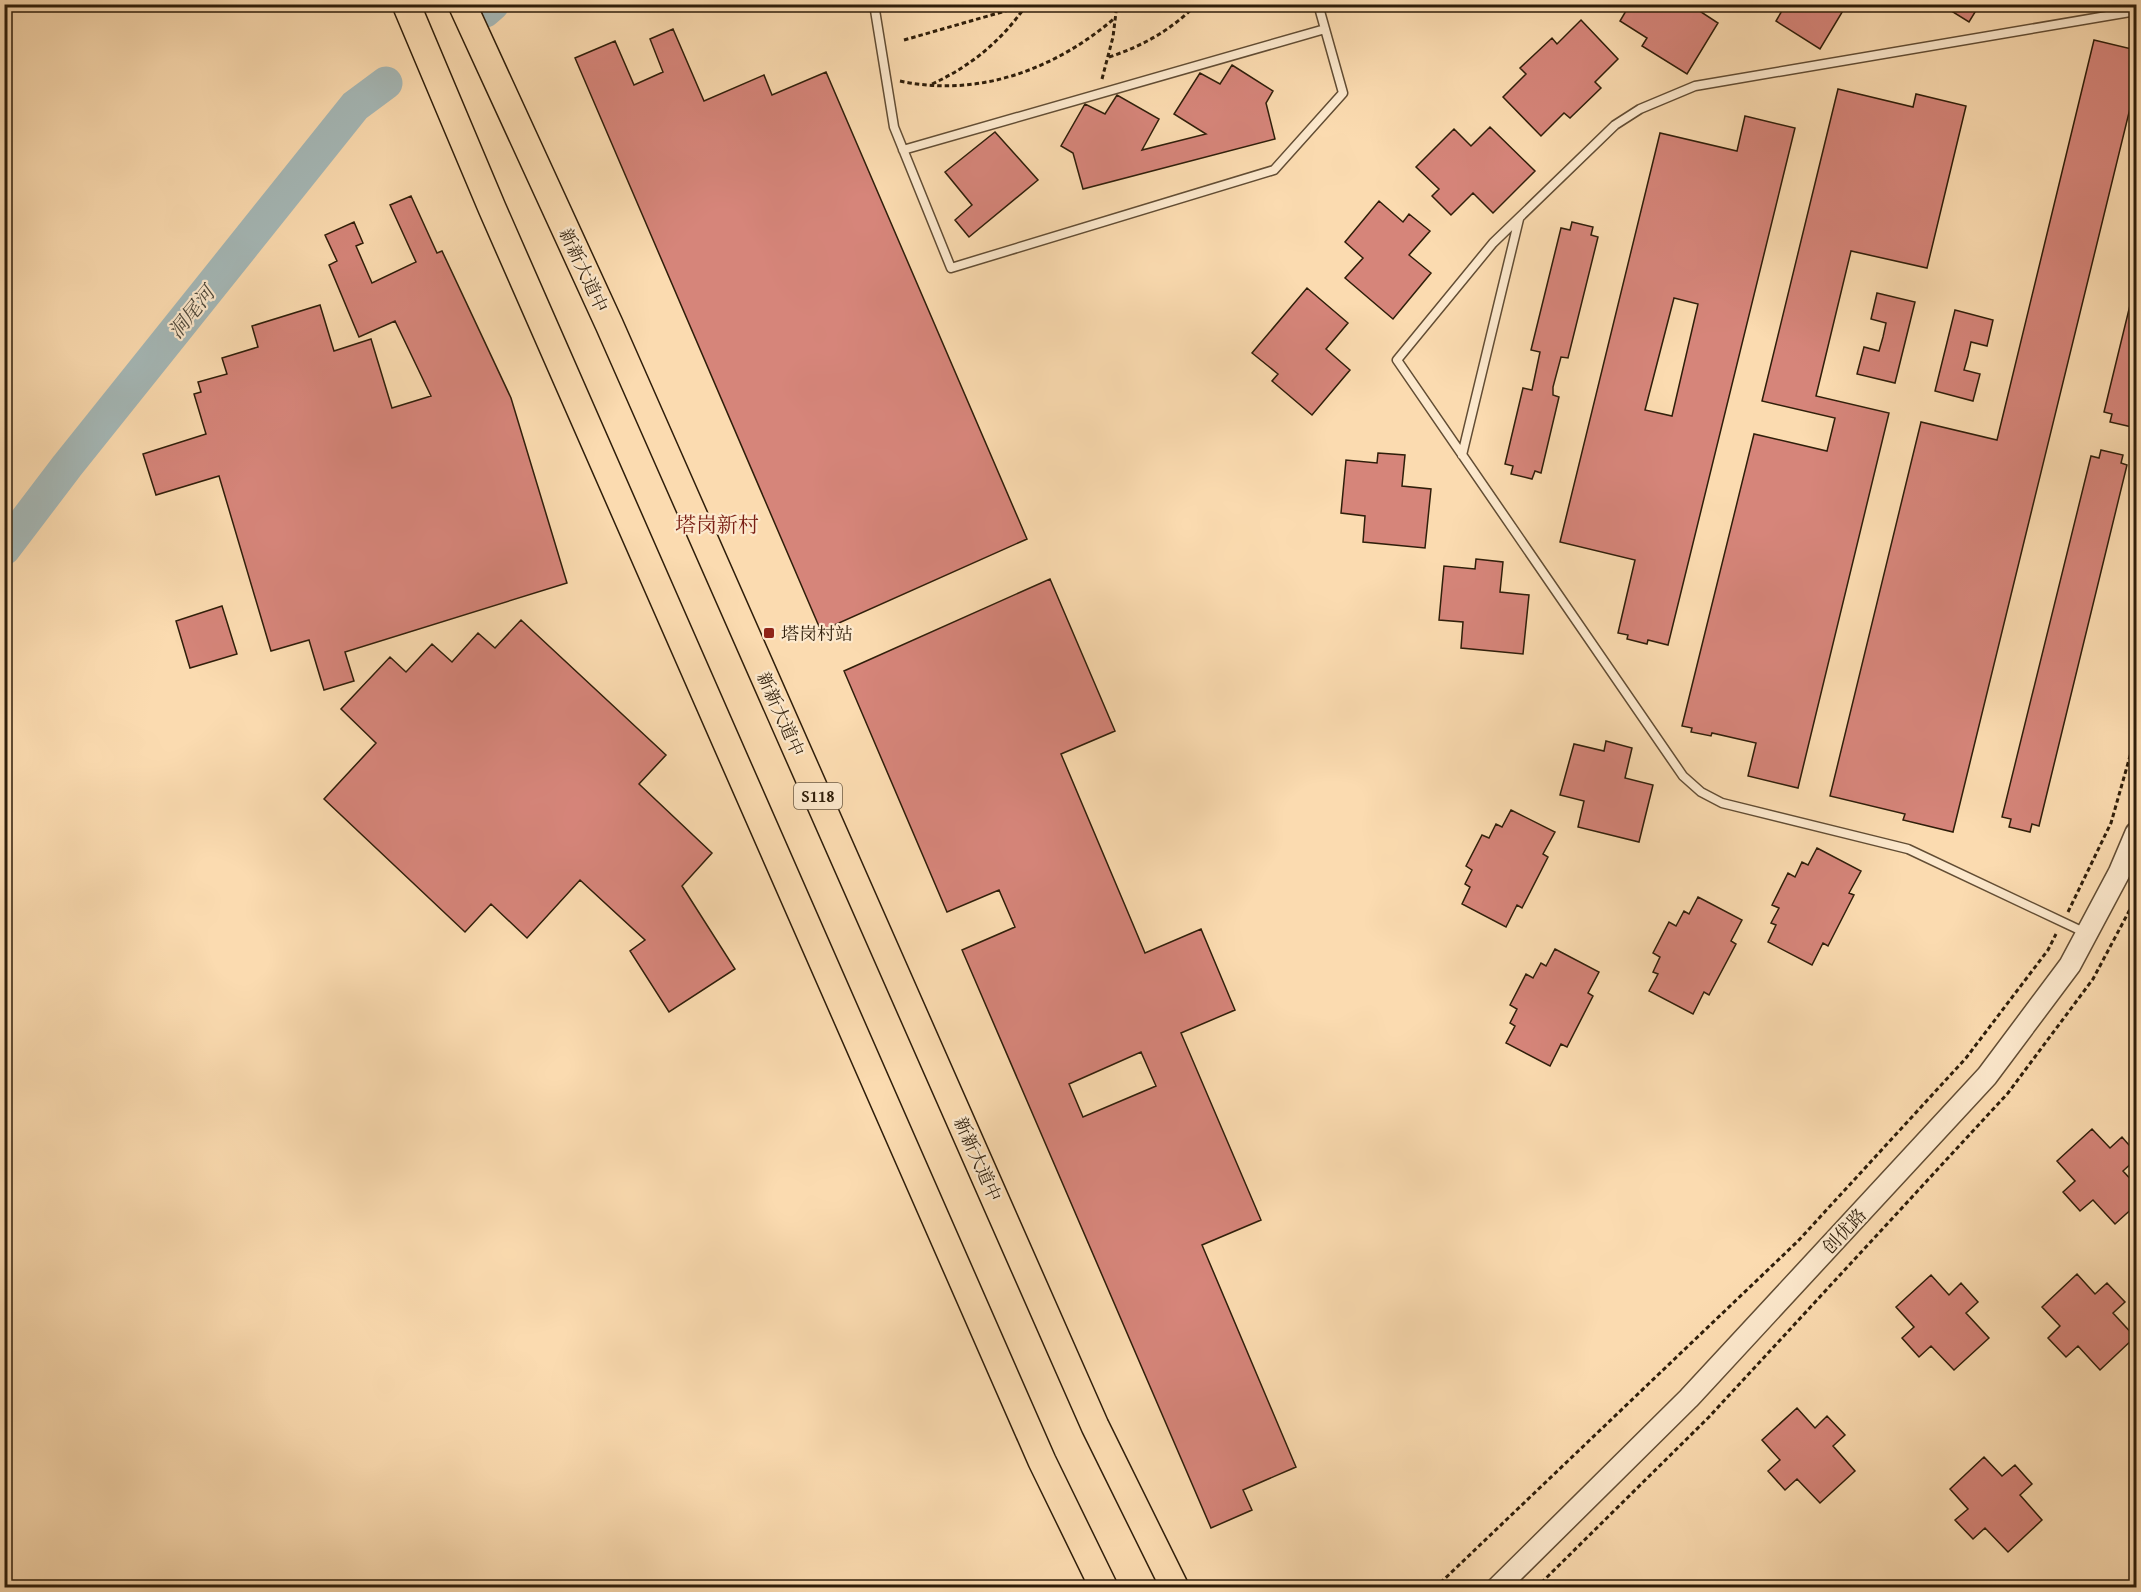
<svg xmlns="http://www.w3.org/2000/svg" width="2141" height="1592" viewBox="0 0 2141 1592" font-family="'Gentium Book Plus','Noto Serif SC',serif">
<rect width="100%" height="100%" fill="#fbdbb0"/>
<filter id="stains"><feTurbulence type="fractalNoise" baseFrequency=".00333" numOctaves="4"/><feColorMatrix values="0 0 0 0 .2 0 0 0 0 .09 0 0 0 0 .02 0 0 0 .5 -.17"/></filter>
<radialGradient id="worn" r=".72"><stop offset=".6" stop-color="#630" stop-opacity="0"/><stop offset="1" stop-color="#630" stop-opacity=".3"/></radialGradient>
<g fill="none" stroke-linecap="round" stroke-linejoin="round">
<path stroke="#a5b8b7" stroke-width="33" d="M485 11 493 4
M4 549 67 466 355 106 386 83"/>
</g>
<path fill="#d6857a" stroke="#2f1e0a" stroke-width="1.5" fill-rule="evenodd" d="M1630 4H1689L1718 23 1687 74 1642 46 1647 38 1620 21Z
M1786 4H1847L1820 49 1776 21Z
M1940 4H1980L1969 22Z
M1581 20 1618 59 1595 82 1601 88 1570 118 1564 113 1541 136 1503 97 1526 74 1520 68 1552 38 1557 44Z
M673 29 704 101 764 75 772 95 826 72 1027 539 821 631 575 58 615 41 634 85 663 72 650 39Z
M2094 40 2136 50V84L1953 832 1903 820 1905 814 1830 796 1921 422 1997 440Z
M1232 65 1273 91 1266 103 1275 139 1083 189 1073 153 1061 146 1085 104 1105 114 1117 95 1159 119 1142 150 1206 134 1174 114 1200 73 1220 84Z
M1838 89 1913 107 1916 94 1966 106 1927 268 1851 251 1816 396 1889 413 1798 788 1748 776 1756 743 1712 733 1711 736 1691 732 1692 728 1682 726 1754 434 1827 451 1835 418 1762 401Z
M1745 116 1795 128 1668 645 1648 640 1647 644 1627 639 1628 635 1618 633 1635 560 1560 542 1660 133 1737 151ZM1674 298 1698 304 1672 416 1645 410Z
M1490 127 1535 171 1493 213 1473 193 1451 215 1432 196 1439 189 1416 167 1454 129 1471 146Z
M995 132 1038 180 969 237 955 220 972 205 945 172Z
M411 196 437 253 442 251 511 398 567 583 345 652 354 681 324 690 309 640 271 651 219 476 156 495 143 454 206 434 194 394 201 392 198 382 227 374 222 358 258 347 252 326 320 305 334 351 371 339 392 408 431 396 395 321 359 337 329 265 337 261 325 235 354 222 363 243 356 246 372 283 416 262 390 205Z
M1379 201 1403 222 1409 214 1430 231 1409 255 1431 273 1393 319 1345 278 1363 258 1345 242Z
M1572 222 1593 227 1591 235 1598 237 1568 358 1561 357 1553 387V395L1559 397 1541 473 1535 471 1532 479 1511 474 1513 466 1505 464 1523 388 1532 390 1540 352 1531 350 1561 228 1570 230Z
M1307 288 1348 323 1326 349 1350 370 1312 415 1272 381 1278 374 1252 353Z
M1877 293 1915 302 1895 383 1857 374 1864 347 1879 351 1883 337 1886 323 1871 319Z
M2131 301H2136V420L2133 419 2132 427 2110 422 2112 414 2104 412Z
M1955 310 1993 320 1987 346 1971 342 1968 356 1964 370 1980 374 1973 401 1935 391Z
M2101 450 2123 455 2121 463 2127 465 2039 826 2032 824 2030 832 2009 827 2011 819 2002 817 2091 456 2099 458Z
M1378 453 1405 455 1402 486 1431 489 1425 548 1363 542 1365 516 1341 513 1346 460 1377 463Z
M1476 559 1503 562 1500 592 1529 595 1523 654 1461 648 1463 622 1439 620 1444 566 1475 569Z
M1050 579 1115 731 1061 754 1132 922 1145 953 1201 929 1235 1010 1181 1033 1261 1220 1202 1245 1296 1467 1243 1490 1252 1510 1211 1528 962 950 1015 927 999 890 947 912 844 671ZM1141 1052 1156 1086 1083 1117 1069 1084Z
M222 606 237 654 190 668 176 621Z
M521 620 666 755 639 784 712 853 682 886 735 969 669 1012 630 951 645 940 580 880 527 938 491 904 465 932 324 799 376 743 341 709 390 657 406 672 432 644 452 662 478 633 495 648Z
M1606 741 1632 748 1625 778 1653 785 1639 842 1578 827 1584 801 1560 795 1574 744 1604 751Z
M1511 810 1555 832 1543 854 1548 857 1522 908 1517 905 1506 927 1462 904 1470 887 1465 884 1472 870 1466 866 1482 835 1489 838 1496 824 1502 827Z
M1817 848 1861 871 1849 893 1854 895 1828 946 1823 943 1812 965 1768 942 1776 925 1771 923 1779 908 1772 905 1788 873 1795 877 1802 862 1808 865Z
M1698 897 1742 920 1731 941 1736 944 1709 995 1704 992 1693 1014 1649 991 1658 974 1653 972 1660 957 1653 953 1669 922 1676 926 1684 911 1689 914Z
M1555 949 1599 972 1588 993 1593 996 1567 1047 1561 1044 1550 1066 1506 1043 1515 1026 1510 1023 1517 1009 1510 1005 1526 974 1533 978 1541 963 1546 966Z
M2092 1129 2110 1148 2122 1137 2136 1153V1159L2123 1171 2136 1185V1205L2115 1224 2093 1200 2080 1211 2063 1192 2075 1181 2057 1161Z
M2077 1274 2095 1294 2107 1283 2125 1302 2113 1313 2135 1337 2100 1370 2078 1346 2066 1357 2048 1338 2060 1326 2042 1307Z
M1931 1275 1949 1295 1961 1283 1978 1302 1966 1313 1989 1338 1954 1370 1931 1346 1919 1357 1902 1338 1914 1327 1896 1307Z
M1797 1408 1815 1428 1827 1416 1845 1435 1833 1446 1855 1471 1820 1503 1797 1479 1785 1490 1768 1471 1780 1460 1762 1440Z
M1984 1457 2002 1476 2015 1465 2032 1484 2020 1495 2042 1520 2008 1552 1985 1528 1973 1539 1955 1520 1968 1509 1950 1489Z"/>
<g fill="none" stroke-linecap="round" stroke-linejoin="round">
<g stroke="#624d34" stroke-width="11">
<path id="service" d="M874 4 894 127 951 268 1274 170 1343 93 1318 4
M903 150 1325 29
M1462 455 1519 219
M2086 933 1908 849 1722 803 1701 792 1683 776 1397 360 1493 243 1615 125 1640 109 1695 86 2136 11"/>
</g>
<g stroke="#624d34" stroke-width="24">
<path id="tertiary" d="M1497 1588 1689 1398 1987 1076 2070 965 2119 873 2136 833"/>
</g>
<g stroke="#2f1e0a" stroke-width="30">
<path id="primary" d="M406 4 492 208 1042 1461 1104 1588
M462 4 609 324 1095 1426 1175 1588"/>
</g>
<path stroke="#2f1e0a" stroke-width="3" stroke-dasharray="4.5 3" stroke-linecap="butt" d="M904 40 1030 4
M1109 57C1143 46 1171 30 1197 4
M1102 79 1113 37 1117 4
M900 81C979 98 1056 69 1116 17
M932 84C971 66 1000 42 1025 7
M2068 912 2111 823 2136 735
M1435 1588 1798 1241 1966 1058 2048 950 2056 934
M1536 1588 1709 1417 2008 1093 2093 979 2136 898"/>
<use href="#service" stroke="#fce8cc" stroke-width="8"/>
<use href="#tertiary" stroke="#fce8cc" stroke-width="21"/>
<use href="#primary" stroke="#fbdbb0" stroke-width="27"/>
</g>
<rect fill="#8f2418" stroke="#fce8cc" stroke-width="2" x="763" y="627" width="12" height="12" rx="3"/>
<g text-anchor="middle" dominant-baseline="central" stroke-width="4.5" stroke-linejoin="round" paint-order="stroke">
<rect fill="#fce8cc" stroke="#6c5b44" stroke-width="1.5" x="794" y="783" width="48" height="26" rx="4.5"/>
<g font-size="16" font-weight="bold" fill="#2f1e0a">
<text x="818" y="796">S118</text>
</g>
<g font-size="18" fill="#2f1e0a" stroke="#fce8cc">
<text transform="translate(584 270) rotate(65)">新新大道中</text>
<text transform="translate(781 714) rotate(66)">新新大道中</text>
<text transform="translate(978 1159) rotate(66)">新新大道中</text>
<text transform="translate(1844 1231) rotate(-47)">创优路</text>
</g>
<g font-size="18" fill="#2f1e0a" stroke="#fce8cc" text-anchor="start">
<text x="781" y="633">塔岗村站</text>
</g>
<g font-size="20" font-style="italic" fill="#524c3e" stroke="#fce8cc">
<text transform="translate(191 312) rotate(-51)">洞尾河</text>
</g>
<g font-size="21" fill="#7a1f14" stroke="#fce8cc">
<text x="717" y="524">塔岗新村</text>
</g>
</g>
<rect width="2141" height="1592" fill="none" stroke="#fbdbb0" stroke-width="24"/>
<rect x="6" y="6" width="2129" height="1580" fill="none" stroke="#2f1e0a" stroke-width="3"/>
<rect x="12" y="12" width="2117" height="1568" fill="none" stroke="#2f1e0a" stroke-width="1.5"/>
<rect width="100%" height="100%" filter="url(#stains)"/>
<rect width="100%" height="100%" fill="url(#worn)"/>
</svg>
